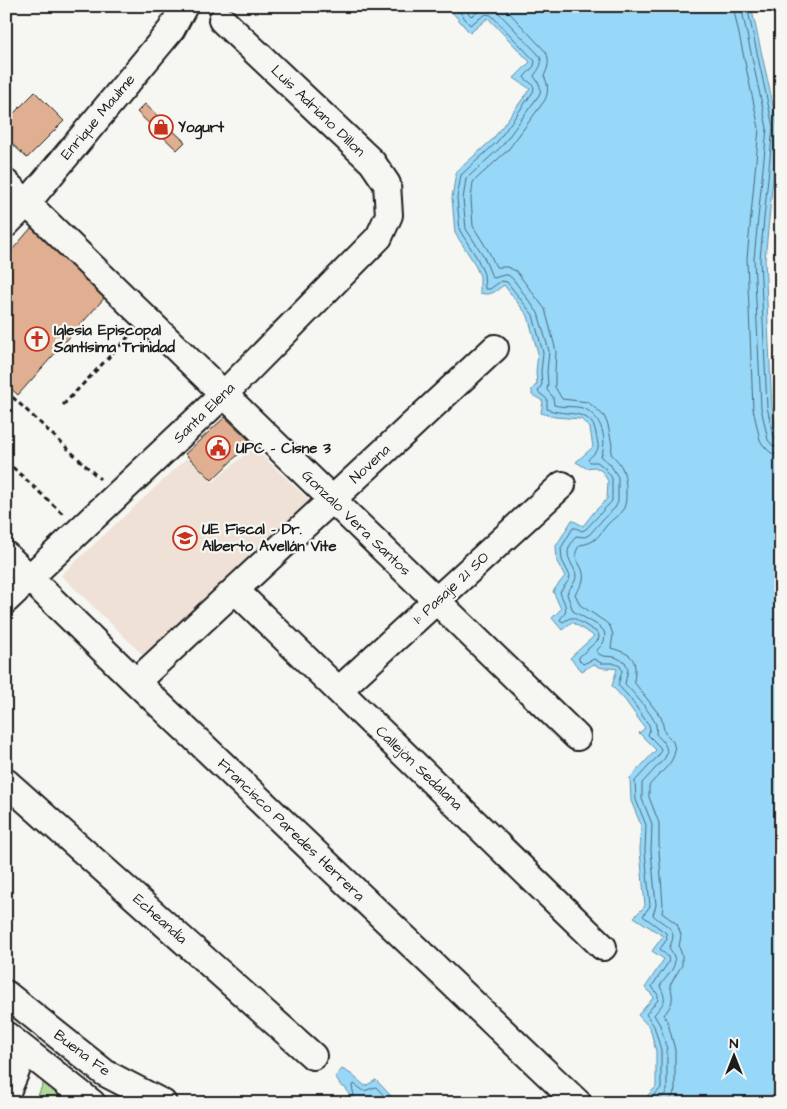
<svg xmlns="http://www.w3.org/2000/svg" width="787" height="1109" viewBox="0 0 787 1109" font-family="'Architects Daughter',sans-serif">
<rect width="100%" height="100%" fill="#f6f6f2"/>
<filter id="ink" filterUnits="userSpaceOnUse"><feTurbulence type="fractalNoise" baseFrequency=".02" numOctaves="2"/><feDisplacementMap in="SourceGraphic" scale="10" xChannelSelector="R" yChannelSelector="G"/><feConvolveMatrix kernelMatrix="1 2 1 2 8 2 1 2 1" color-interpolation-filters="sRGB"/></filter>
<g filter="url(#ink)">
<path fill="#efe1d5" d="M253 447 309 500 143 655 61 575 187 458 213 482Z"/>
<path fill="#aedb9a" stroke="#657c5b" d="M45 1079 75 1103H35Z"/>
<path fill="#97d8f8" stroke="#668da0" d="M449 6H751L778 127 765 260 772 407 781 446V1103H640L656 1087V1051L650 1028 638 1015 654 997 645 988 664 959 652 951 663 936 634 917 645 906 640 851 641 825 631 801 630 778 656 750 639 733 645 728 625 700 612 686 617 669C608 667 601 670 594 664L582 671 570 658 594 636 572 622 562 630 552 618 561 609 553 591 565 576 557 562 556 546 572 520 583 526 594 512 607 499 608 481 602 471 595 467 586 468 576 462 593 447 590 428 581 419 555 417 541 413 543 401 532 395V389L537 384 536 372 538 353 528 316 504 285C494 292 492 296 480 293V276L473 261 455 233 452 198 456 172 493 139 530 89 514 78 530 62 488 18 470 33 452 12Z
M342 1069 351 1074 365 1086 376 1080 391 1096 393 1103H344L349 1094 346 1088 341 1086 335 1077Z"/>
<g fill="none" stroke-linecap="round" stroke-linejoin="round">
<path stroke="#4d6774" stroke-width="1" d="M455 6 470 25 486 14 491 15 535 61 534 66 524 77C527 83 537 83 533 92L497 142 461 175 457 198 460 231 477 258 484 274 485 289H490L501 281 507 282 533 315 543 353 541 372 542 384 538 392 547 399V409C565 417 591 407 596 433 596 437 599 444 598 448 597 453 590 456 588 460L590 462H597L604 467 612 478V501L586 529 582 531 576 528H573L561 548 562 560 570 576 569 580 560 592C561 597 568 607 565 613 564 615 561 617 560 620L563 622 570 618H574L598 633 599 637 598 640 579 657V660L583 664 594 659 601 663H613L620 666 622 671 618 685 629 697 649 725 650 729 648 735 659 746 661 749 659 755 635 781 636 800 646 825 645 851 650 906 643 916 666 933 667 939 660 949C663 954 671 955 668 963L652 986 653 988 658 995V1000L646 1014 654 1026 661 1050V1088L647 1103
M462 6 471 16C480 12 484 5 495 9L538 54C545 63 539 68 534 76 538 83 543 87 539 95L502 146 466 179 463 199 466 229 483 255 492 277 494 278 504 275H508L513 279 538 313 549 351 547 372 548 384 547 390 553 397 554 405C564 408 576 405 585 409 602 417 608 441 601 456L610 464 618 477V502L615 508 603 519 590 534 585 537 576 536C568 548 565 552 572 565 574 569 576 572 576 576 576 583 569 588 567 594L573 611 599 626 604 631 605 636 604 641 602 645 597 650V653L603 656 615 657 625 662 628 669 625 684C632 691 655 717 656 726 657 728 656 732 656 734 663 742 670 747 665 758L642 783V799L652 824 651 851 656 905 653 915C665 927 680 927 669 948 682 964 670 971 660 986 668 1003 664 1001 654 1015L660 1025 667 1049V1090L665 1094 656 1103
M503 6 546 52C550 61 548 68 544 76 548 84 549 91 545 100L508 150 473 182 471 199 473 226 489 252 496 267H507L516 271 545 309 556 351 555 372V387L562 399 588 402 604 416 608 425 612 445 611 454C624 466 626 475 626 493 626 498 626 503 624 508 620 515 612 519 607 525 598 536 596 543 580 545 568 560 586 564 583 580 582 585 578 590 575 594L580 605 604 621 610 626 613 635 611 648C634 655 637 658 634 682L661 717C663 722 663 729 665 733 667 736 671 738 673 742 681 761 658 773 649 786V797L659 823V851L663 905 662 913 677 924 681 935 679 947 682 955V965L670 985C674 999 673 1004 664 1015L668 1023 675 1050V1090L672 1097 667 1103
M733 6 759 128 747 259 753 409 760 440 763 445 771 453 781 455
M741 6 767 128 754 259 761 408 768 440 773 446 781 447
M747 6 773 127 760 259 767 407 774 437 776 440 781 441
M350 1103 354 1095 352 1087 354 1084 364 1091 376 1087 386 1098 388 1103"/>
</g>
<path fill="#e0af91" stroke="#1c1c1c" d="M35 92 64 121 27 158 6 138V121Z
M145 104 185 142 177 150 137 112Z
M32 227 107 295 18 395 6 384V257Z
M225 417 251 442 212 480 185 454Z"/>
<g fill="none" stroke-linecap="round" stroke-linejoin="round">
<g stroke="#1c1c1c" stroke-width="30">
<path id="minor" d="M6 183 577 737
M6 224 27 203 171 30 184 6
M6 555 136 682 578 1103
M235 590 603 947
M6 600 224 394 379 237 389 215 387 184 372 162 222 20
M136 682 495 348
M339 690 562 485
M6 782 313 1056
M6 994 105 1073 163 1103
M6 1035 92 1103
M6 1094 25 1050"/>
</g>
<path stroke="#1c1c1c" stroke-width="3" stroke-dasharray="5 4" stroke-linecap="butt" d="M6 391 100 479
M63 405 132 333
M6 461 64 515"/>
<use href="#minor" stroke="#f6f6f2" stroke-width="26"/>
</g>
</g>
<defs>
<g id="shop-ring" transform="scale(1.25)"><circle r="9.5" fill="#f6f6f2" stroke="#c8321e" stroke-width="1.5"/><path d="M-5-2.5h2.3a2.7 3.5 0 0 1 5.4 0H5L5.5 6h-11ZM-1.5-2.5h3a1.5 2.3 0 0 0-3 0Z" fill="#c8321e"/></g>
<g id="church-ring" transform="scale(1.25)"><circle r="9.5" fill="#f6f6f2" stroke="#c8321e" stroke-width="1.5"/><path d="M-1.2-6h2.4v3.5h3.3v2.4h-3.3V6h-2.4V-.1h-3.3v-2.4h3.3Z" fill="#c8321e"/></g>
<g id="civic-ring" transform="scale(1.25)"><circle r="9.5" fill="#f6f6f2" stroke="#c8321e" stroke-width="1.5"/><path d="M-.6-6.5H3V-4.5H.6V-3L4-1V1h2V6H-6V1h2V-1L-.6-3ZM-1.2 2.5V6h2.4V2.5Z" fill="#c8321e"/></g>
<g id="school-ring" transform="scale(1.25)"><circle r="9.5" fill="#f6f6f2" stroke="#c8321e" stroke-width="1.5"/><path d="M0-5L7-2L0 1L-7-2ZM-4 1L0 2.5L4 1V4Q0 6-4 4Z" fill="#c8321e"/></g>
</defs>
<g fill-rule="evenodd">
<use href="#shop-ring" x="161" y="127"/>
<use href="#church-ring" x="37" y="339"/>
<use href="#civic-ring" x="218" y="448"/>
<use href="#school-ring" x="185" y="538"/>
</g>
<g text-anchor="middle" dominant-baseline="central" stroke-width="4.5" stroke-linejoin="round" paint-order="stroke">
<g font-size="15" fill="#1c1c1c" stroke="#f6f6f2">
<text transform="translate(318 111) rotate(44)">Luis Adriano Dillon</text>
<text transform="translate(98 117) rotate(-50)">Enrique Maulme</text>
<text transform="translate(204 413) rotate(-44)">Santa Elena</text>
<text transform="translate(370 464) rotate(-43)">Novena</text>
<text transform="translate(356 523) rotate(44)">Gonzalo Vera Santos</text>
<text transform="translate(451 588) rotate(-43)">1º Pasaje 21 SO</text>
<text transform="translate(419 768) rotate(44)">Callejón Sedalana</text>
<text transform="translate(291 830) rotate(44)">Francisco Paredes Herrera</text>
<text transform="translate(160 919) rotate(42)">Echeandía</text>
<text transform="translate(82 1053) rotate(37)">Buena Fe</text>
</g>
<g font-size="15" font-weight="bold" fill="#1c1c1c" stroke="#f6f6f2" text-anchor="start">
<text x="178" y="127">Yogurt</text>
<text x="54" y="330">Iglesia Episcopal<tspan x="54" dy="17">Santísima Trinidad</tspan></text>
<text x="236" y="448">UPC - Cisne 3</text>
<text x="202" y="529">UE Fiscal - Dr.<tspan x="202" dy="17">Alberto Avellán Vite</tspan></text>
</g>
</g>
<rect width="787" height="1109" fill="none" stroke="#f6f6f2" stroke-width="25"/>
<rect x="12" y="12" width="762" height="1084" fill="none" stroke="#1c1c1c" stroke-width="2" filter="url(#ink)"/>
<g transform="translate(734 1056)" stroke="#f6f6f2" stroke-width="4" paint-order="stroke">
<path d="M0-4L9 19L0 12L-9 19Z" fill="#1c1c1c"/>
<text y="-8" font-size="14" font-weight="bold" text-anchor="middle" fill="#1c1c1c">N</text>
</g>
</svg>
